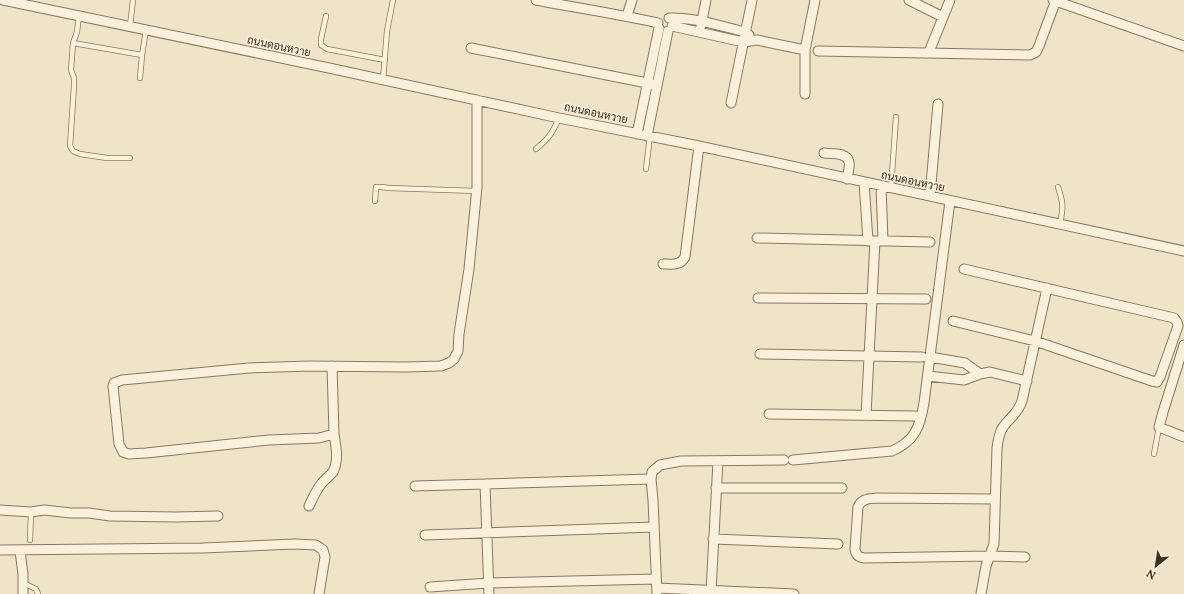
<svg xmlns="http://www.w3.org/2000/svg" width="1184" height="594" viewBox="0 0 1184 594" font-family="Lora,Sarabun,serif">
<rect width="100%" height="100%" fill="#f0e4c8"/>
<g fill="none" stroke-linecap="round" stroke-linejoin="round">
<g stroke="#8d765c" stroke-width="6">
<path id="service" d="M79 16 77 32 73 43 71 70 74 78V86L70 146 73 151 80 154 107 158H130
M326 16 321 39V45L327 49 385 60
M130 26 133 0
M73 43 142 55
M140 78 142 55 146 30
M383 80 387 31 393 0
M536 149C549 138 552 134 559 118
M646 169 650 136
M1058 187C1064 205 1063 207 1060 225
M891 188 896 117
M375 201 376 187H381L389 188 477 191
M1154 454 1159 427
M30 540 31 512
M23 583 36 589 38 594"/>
</g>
<g stroke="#8d765c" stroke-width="11">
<path id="minor" d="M3 0 329 68 559 118 699 146 1184 251
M536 0C577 8 618 14 658 23
M909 0 943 17
M1053 0 1184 46
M627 16 632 0
M669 18C694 17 720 26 745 32L749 35
M672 26 743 42 757 40 805 50
M701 26 706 0
M471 48 657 85
M818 51 1030 55 1036 52 1039 46 1056 0
M929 52 950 0
M805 94V50L815 0
M731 103 752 0
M637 134 659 28
M647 136 668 31
M824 153C831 154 847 152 849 162 850 166 848 174 847 179
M864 182 868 241
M881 186 883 241
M930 196 938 104
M757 238 930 242
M663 264C672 264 680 266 685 257L699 146
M758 298 926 299
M953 321 1035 341 1152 381 1157 382 1160 377 1178 326 1177 322 1174 318 964 269
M1184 345 1163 412 1159 427 1184 437
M760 354 922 357
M332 366 334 434 319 438 269 440 146 453 129 454 123 452 119 444 113 386 114 383 122 380 249 368 310 366 406 367 441 366 449 363 454 359 458 351 459 334 469 269 477 187V100
M980 374 990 372 1027 381
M928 376 964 380 980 374 965 363 930 357
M769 414 915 416
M866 415 875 241
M793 460 892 451C915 441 920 427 924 403L950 201
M485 484 651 479
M415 486 485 484 489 594
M716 488H842
M995 499 877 498C869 499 862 498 858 507L855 549C856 555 858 557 864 558L990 556 1025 557
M309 506C313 498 316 490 322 483 325 479 330 476 333 472 339 460 336 447 334 434
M0 510 31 512 44 510 71 513H89L110 516 176 517 218 516
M425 535 654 527
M713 539 838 544
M0 550 203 548 294 544 316 545 323 550 325 557 319 594
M20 551 23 574V594
M430 587 489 583 656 579
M657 588 794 594
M711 591 718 461
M657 594 653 500 651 479 652 472 660 465 681 461 784 460
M981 594 986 566 994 544 997 448C998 440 999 433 1003 427 1011 416 1017 415 1022 401L1047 288"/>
</g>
<use href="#service" stroke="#faf1dc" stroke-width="4.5"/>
<use href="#minor" stroke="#faf1dc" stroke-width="9"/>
</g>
<g text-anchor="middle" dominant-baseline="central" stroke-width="3" stroke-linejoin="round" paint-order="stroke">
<g font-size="11" fill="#3d2e20" stroke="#f7eed8">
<text transform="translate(279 46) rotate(12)">ถนนดอนหวาย</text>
<text transform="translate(596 113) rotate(12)">ถนนดอนหวาย</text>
<text transform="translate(913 181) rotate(12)">ถนนดอนหวาย</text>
</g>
</g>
<g transform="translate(1156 566) rotate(210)" stroke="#f7eed8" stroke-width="3" paint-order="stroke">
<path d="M0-3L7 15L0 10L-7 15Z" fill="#3d2e20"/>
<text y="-6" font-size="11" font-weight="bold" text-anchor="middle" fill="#3d2e20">N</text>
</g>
</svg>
